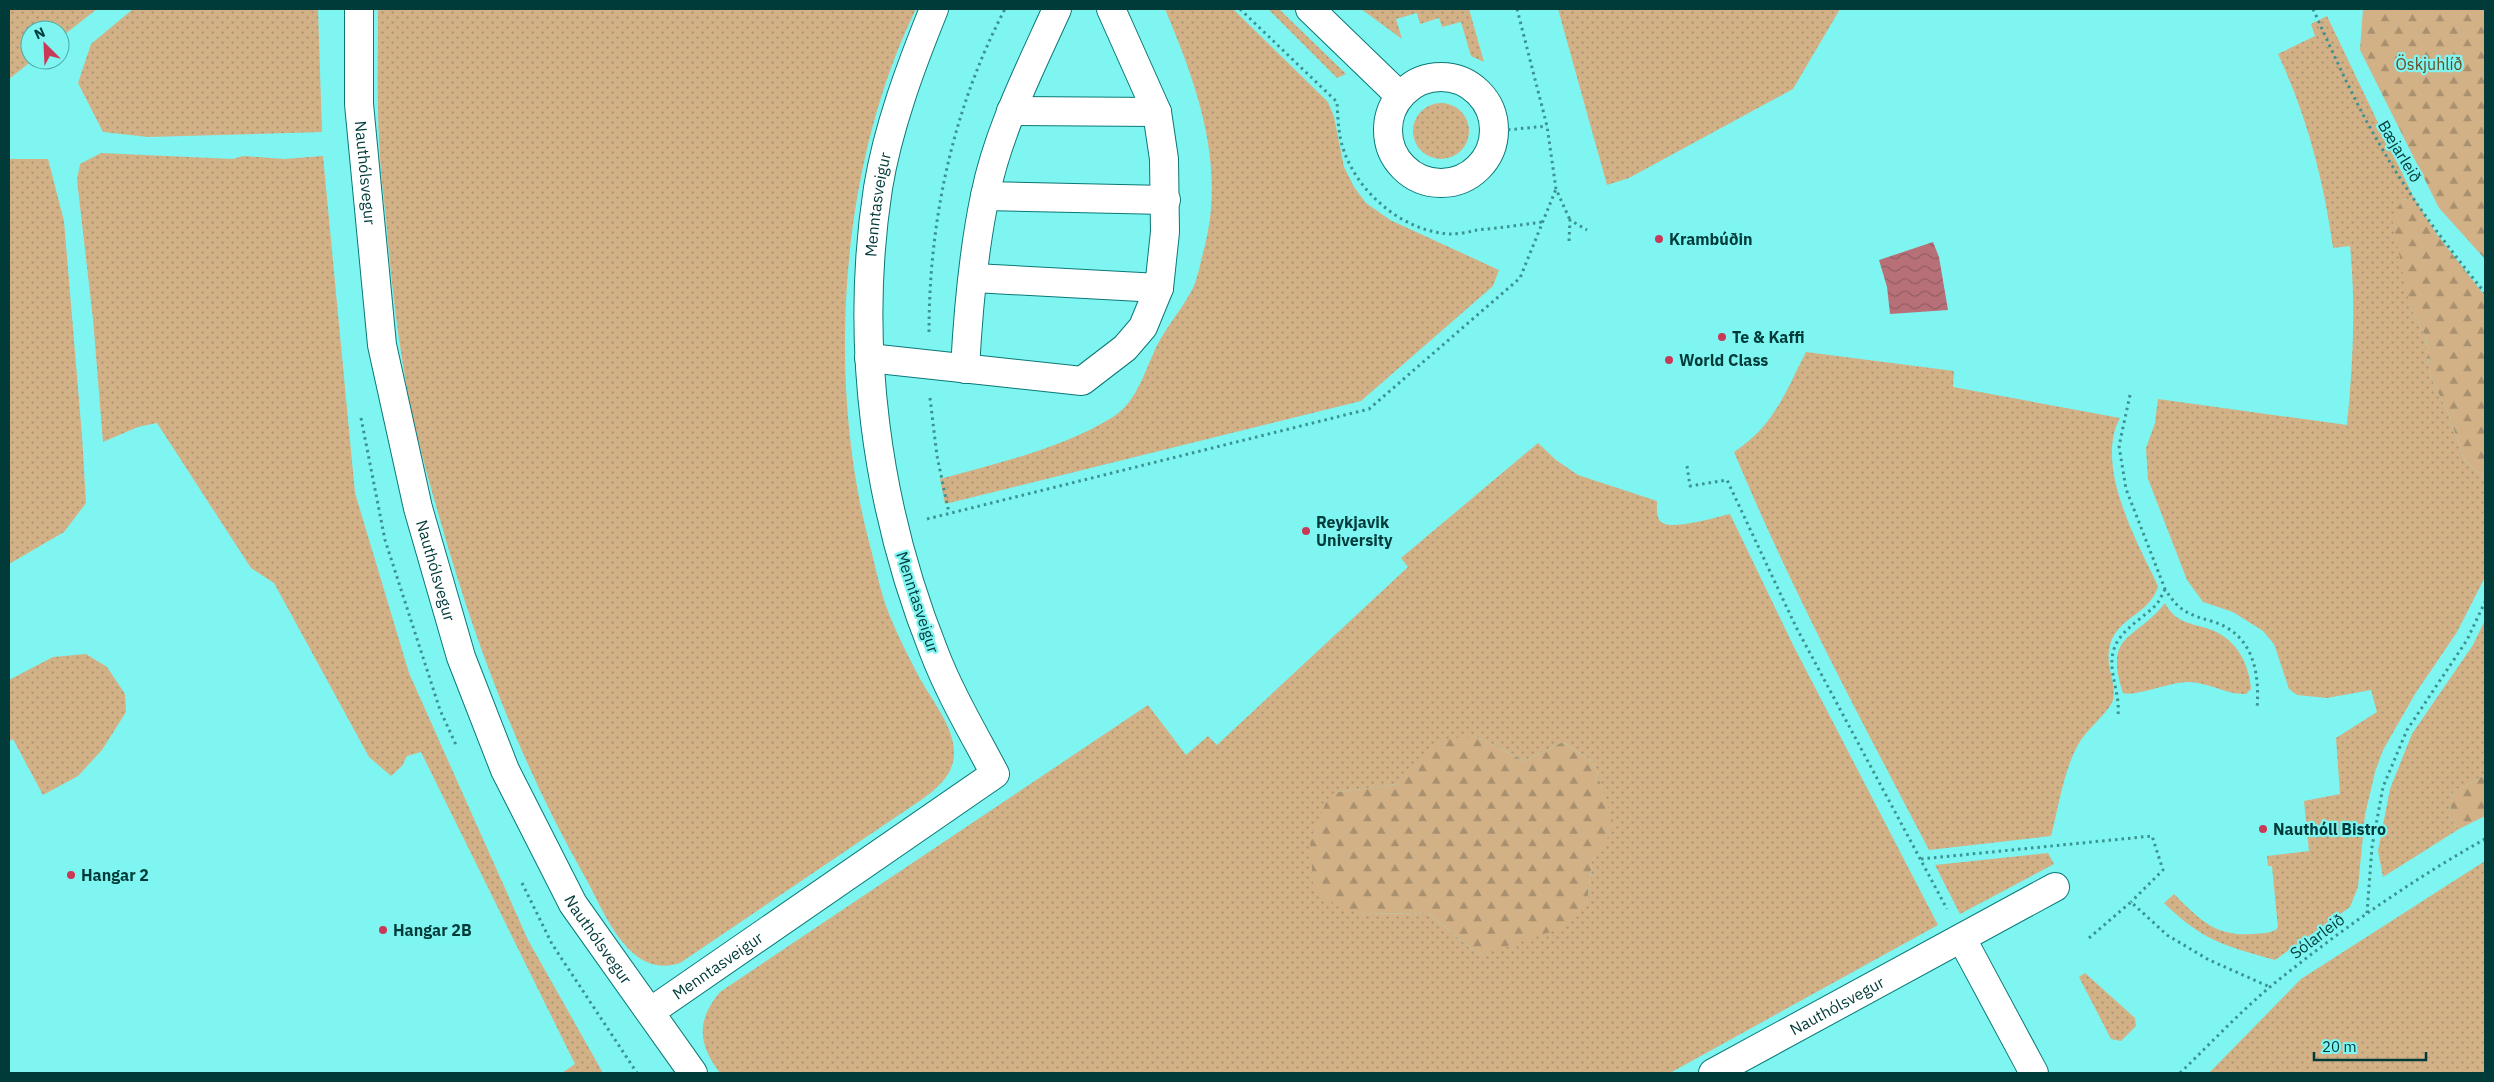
<svg xmlns="http://www.w3.org/2000/svg" width="2494" height="1082" viewBox="0 0 2494 1082" font-family="'IBM Plex Sans',sans-serif">
<defs>
<pattern id="grass-dots" width="8" height="8" patternUnits="userSpaceOnUse" patternTransform="scale(1.25)"><rect width="8" height="8" fill="#d3b186"/><path d="M2 2h.1M6 6h.1" fill="none" stroke="#a9916f" stroke-width="1.8" stroke-linecap="round"/></pattern>
<pattern id="forest-firs" width="22" height="20" patternUnits="userSpaceOnUse" patternTransform="scale(1.25)"><rect width="22" height="20" fill="#d3b186"/><path d="M5 1l3.5 6h-7zM16 11l3.5 6h-7z" fill="#a9916f"/></pattern>
<pattern id="water-waves" width="16" height="10" patternUnits="userSpaceOnUse" patternTransform="scale(1.25)"><rect width="16" height="10" fill="#b87078"/><path d="M0 5q4-4 8 0t8 0" fill="none" stroke="#935d63"/></pattern>
</defs>
<rect width="100%" height="100%" fill="#7ef5f1"/>
<path fill="url(#grass-dots)" fill-rule="evenodd" d="M9 9H97L60 38V30H30V60H33L9 79Z
M133 9H318L322 132 148 137 103 132 78 83 91 44Z
M378 9H916C841 162 826 373 868 538 874 559 878 582 885 603 893 626 905 650 916 671 928 696 952 722 954 750 955 774 939 787 921 800L680 963C629 980 605 913 585 877 522 766 476 646 441 523 426 471 411 418 403 365 395 316 390 267 386 219 383 192 380 166 379 140 377 96 378 52 378 9Z
M1165 9H1233L1328 102 1334 117 1344 167 1354 187 1366 203 1390 220 1499 270 1493 286 1361 401 945 504 940 479C998 463 1061 449 1113 417 1139 401 1146 365 1160 340 1170 322 1185 305 1194 286 1198 276 1200 264 1203 253 1227 167 1198 88 1165 9Z
M1268 9H1279L1346 74 1337 78Z
M1361 9H1469L1484 62 1471 56 1461 22 1442 27 1439 18 1420 24 1417 13 1396 19 1402 39Z
M1558 9H1840L1793 89 1629 178 1607 185Z
M2327 16 2414 198 2402 200 2410 307 2426 337 2430 375 2449 415 2464 459 2485 480V577L2457 632 2415 694 2383 750 2375 772 2365 815 2358 887 2350 907 2275 960C2225 946 2203 941 2164 903L2174 894C2199 919 2215 937 2253 934 2262 933 2271 934 2278 928L2272 866H2268L2267 856 2309 851 2304 801 2340 794 2336 738 2377 712 2371 690 2327 698 2297 695 2289 689 2274 644 2263 631 2233 612 2203 602 2187 580 2148 479 2146 448 2155 423 2158 399 2347 425C2353 365 2356 306 2350 246L2333 248C2324 181 2307 116 2278 54L2315 36 2311 24Z
M1413 131a28 28 0 1 1 56 0a28 28 0 1 1-56 0Z
M101 153 233 159 243 156 284 159 323 156 355 493 409 673 528 940 603 1073H562L575 1064 421 752 407 756 402 766 391 776 369 757 274 583 251 568 157 423 138 427 103 442 93 319 77 180 80 164Z
M9 159H48L64 221 82 436 86 503 64 532 9 564Z
M1806 352 1954 371 1953 387 2120 418C2094 465 2137 542 2158 586 2151 612 2123 616 2112 639 2102 663 2117 680 2113 700 2110 711 2085 731 2078 745 2063 772 2059 806 2051 836L1929 850C1860 718 1791 589 1734 452 1774 426 1785 393 1806 352Z
M1538 443 1556 460 1578 475 1657 501C1657 507 1656 516 1660 521 1669 532 1716 517 1730 514L1793 645 1938 925 1670 1073H720C698 1044 696 1021 720 992L1148 705 1186 755 1208 736 1217 745 1408 567 1401 558ZM1475 736 1525 761 1563 742 1593 762 1614 826 1592 861 1587 903 1479 955 1428 913 1359 914 1339 792 1397 784Z
M2165 603C2174 621 2188 623 2206 628 2234 636 2249 661 2251 689L2246 694C2227 695 2208 682 2188 682 2170 682 2135 697 2123 693 2103 632 2136 641 2165 603Z
M2485 620V775L2453 792 2449 817 2459 829 2383 877 2378 851 2390 789 2412 734 2473 645Z
M86 654 107 667 125 694 126 712 102 750 78 776 43 795 13 739 9 741V680L53 657Z
M2048 853 2054 864 1960 914 1935 865Z
M2485 861V1073H2209L2301 979Z
M2085 973 2135 1018 2136 1026 2121 1041 2111 1039 2079 977Z"/>
<path fill="url(#forest-firs)" d="M2363 9H2485V259L2439 208 2360 50Z
M2414 198 2436 233 2485 296V480L2464 459 2449 415 2430 375 2426 337 2410 307 2392 219 2402 200Z
M1475 736 1525 761 1563 742 1593 762 1615 827 1592 861 1587 903 1557 930 1479 955 1428 913 1359 914 1320 897 1313 884 1310 840 1327 800 1339 792 1397 784 1445 739Z
M2485 775V816L2459 829 2449 817 2453 792Z"/>
<path fill="url(#water-waves)" d="M1933 242 1939 257 1948 310 1890 314 1887 287 1879 260Z"/>
<g fill="none" stroke-linecap="round" stroke-linejoin="round">
<g stroke="#0b7876" stroke-width="30">
<g id="minor">
<path id="s1" d="M359 9V104L382 345 418 508 461 657 505 770 573 904 693 1073"/>
<path d="M1310 9 1400 96"/>
<circle cx="1441" cy="130" r="53"/>
<path d="M1011 111 1157 112"/>
<path d="M985 196 1166 200"/>
<path d="M974 278 1159 288"/>
<path d="M869 358 1082 381 1125 348 1143 327 1159 288 1165 232 1164 159 1157 112 1111 9"/>
<path d="M965 369C968 312 973 253 985 196 998 131 1030 69 1057 9"/>
<path d="M1962 939 2034 1073"/>
<path id="s2" d="M650 1012 995 774C974 734 950 694 934 652 876 507 854 343 878 188 888 127 911 66 934 9"/>
<path id="s3" d="M1713 1073 2055 887"/>
</g>
</g>
<path stroke="#3b9290" stroke-width="3" stroke-dasharray="2.5 4" stroke-linecap="butt" d="M1240 9 1337 102C1338 118 1338 135 1344 151 1359 194 1404 232 1451 234 1459 234 1469 232 1477 230 1499 228 1521 225 1542 222
M1517 9 1547 126 1556 189 1570 220
M2313 9C2334 55 2354 101 2380 145 2410 198 2447 246 2485 293
M1495 131 1547 126
M1569 241 1570 220 1587 230
M929 332C929 220 953 108 1005 9
M2130 395 2119 446 2126 489 2165 589C2179 611 2187 614 2211 621 2253 633 2260 672 2257 709
M930 398 937 456 949 513
M361 418 385 540 440 710 457 747
M1687 466 1690 486 1727 480 1796 627 1947 909
M927 519 1369 409 1520 278 1556 189
M2118 714C2120 696 2111 678 2112 660 2113 634 2138 622 2155 606 2159 602 2162 595 2165 589
M1921 859 2152 836 2163 870 2131 902
M522 883 552 944 637 1073
M2367 913 2372 847 2383 787 2407 730 2467 640 2485 602
M2089 938 2131 902 2167 935 2209 960 2270 987
M2180 1073C2210 1044 2239 1013 2271 986 2339 931 2410 881 2485 839"/>
<use href="#minor" stroke="#fff" stroke-width="28"/>
</g>
<g fill="#c93957" stroke="#7ef5f1" stroke-width="2">
<circle cx="1659" cy="239" r="5"/>
<circle cx="1722" cy="337" r="5"/>
<circle cx="1669" cy="360" r="5"/>
<circle cx="1306" cy="531" r="5"/>
<circle cx="2263" cy="829" r="5"/>
<circle cx="71" cy="875" r="5"/>
<circle cx="383" cy="930" r="5"/>
</g>
<g text-anchor="middle" dominant-baseline="central" stroke-width="4.5" stroke-linejoin="round" paint-order="stroke">
<g font-size="16" fill="#6a4a1f" stroke="#7ef5f1">
<text x="2429" y="64">Öskjuhlíð</text>
</g>
<g font-size="16" fill="#003a39" stroke="#7ef5f1">
<text transform="translate(2400 151) rotate(59)">Bæjarleið</text>
<text stroke="none"><textPath href="#s1" startOffset="164">Nauthólsvegur</textPath></text>
<text stroke="none"><textPath href="#s2" startOffset="1012">Menntasveigur</textPath></text>
<text stroke="none"><textPath href="#s1" startOffset="569">Nauthólsvegur</textPath></text>
<text transform="translate(918 602) rotate(72)">Menntasveigur</text>
<text transform="translate(2317 936) rotate(-37)">Sólarleið</text>
<text stroke="none"><textPath href="#s1" startOffset="974">Nauthólsvegur</textPath></text>
<text stroke="none"><textPath href="#s2" startOffset="82">Menntasveigur</textPath></text>
<text stroke="none"><textPath href="#s3" startOffset="141">Nauthólsvegur</textPath></text>
</g>
<g font-size="16" font-weight="bold" fill="#003a39" stroke="#7ef5f1" text-anchor="start">
<text x="1669" y="239">Krambúðin</text>
<text x="1732" y="337">Te &amp; Kaffi</text>
<text x="1679" y="360">World Class</text>
<text x="1316" y="522">Reykjavik<tspan x="1316" dy="18">University</tspan></text>
<text x="2273" y="829">Nauthóll Bistro</text>
<text x="81" y="875">Hangar 2</text>
<text x="393" y="930">Hangar 2B</text>
</g>
</g>
<rect width="2494" height="1082" fill="none" stroke="#003a39" stroke-width="20"/>
<g transform="translate(45 45) rotate(336)"><circle r="24" fill="#7ef5f1" stroke="#4caaa7"/>
<path d="M0-4L9 19L0 12L-9 19Z" fill="#c93957"/>
<text y="-8" font-size="14" font-weight="bold" text-anchor="middle" fill="#003a39">N</text>
</g>
<path d="M2314 1052v8h112v-8" fill="none" stroke="#003a39" stroke-width="2.5"/>
<text x="2322" y="1052" font-size="15" fill="#003a39" stroke="#7ef5f1" stroke-width="4" paint-order="stroke">20 m</text>
</svg>
